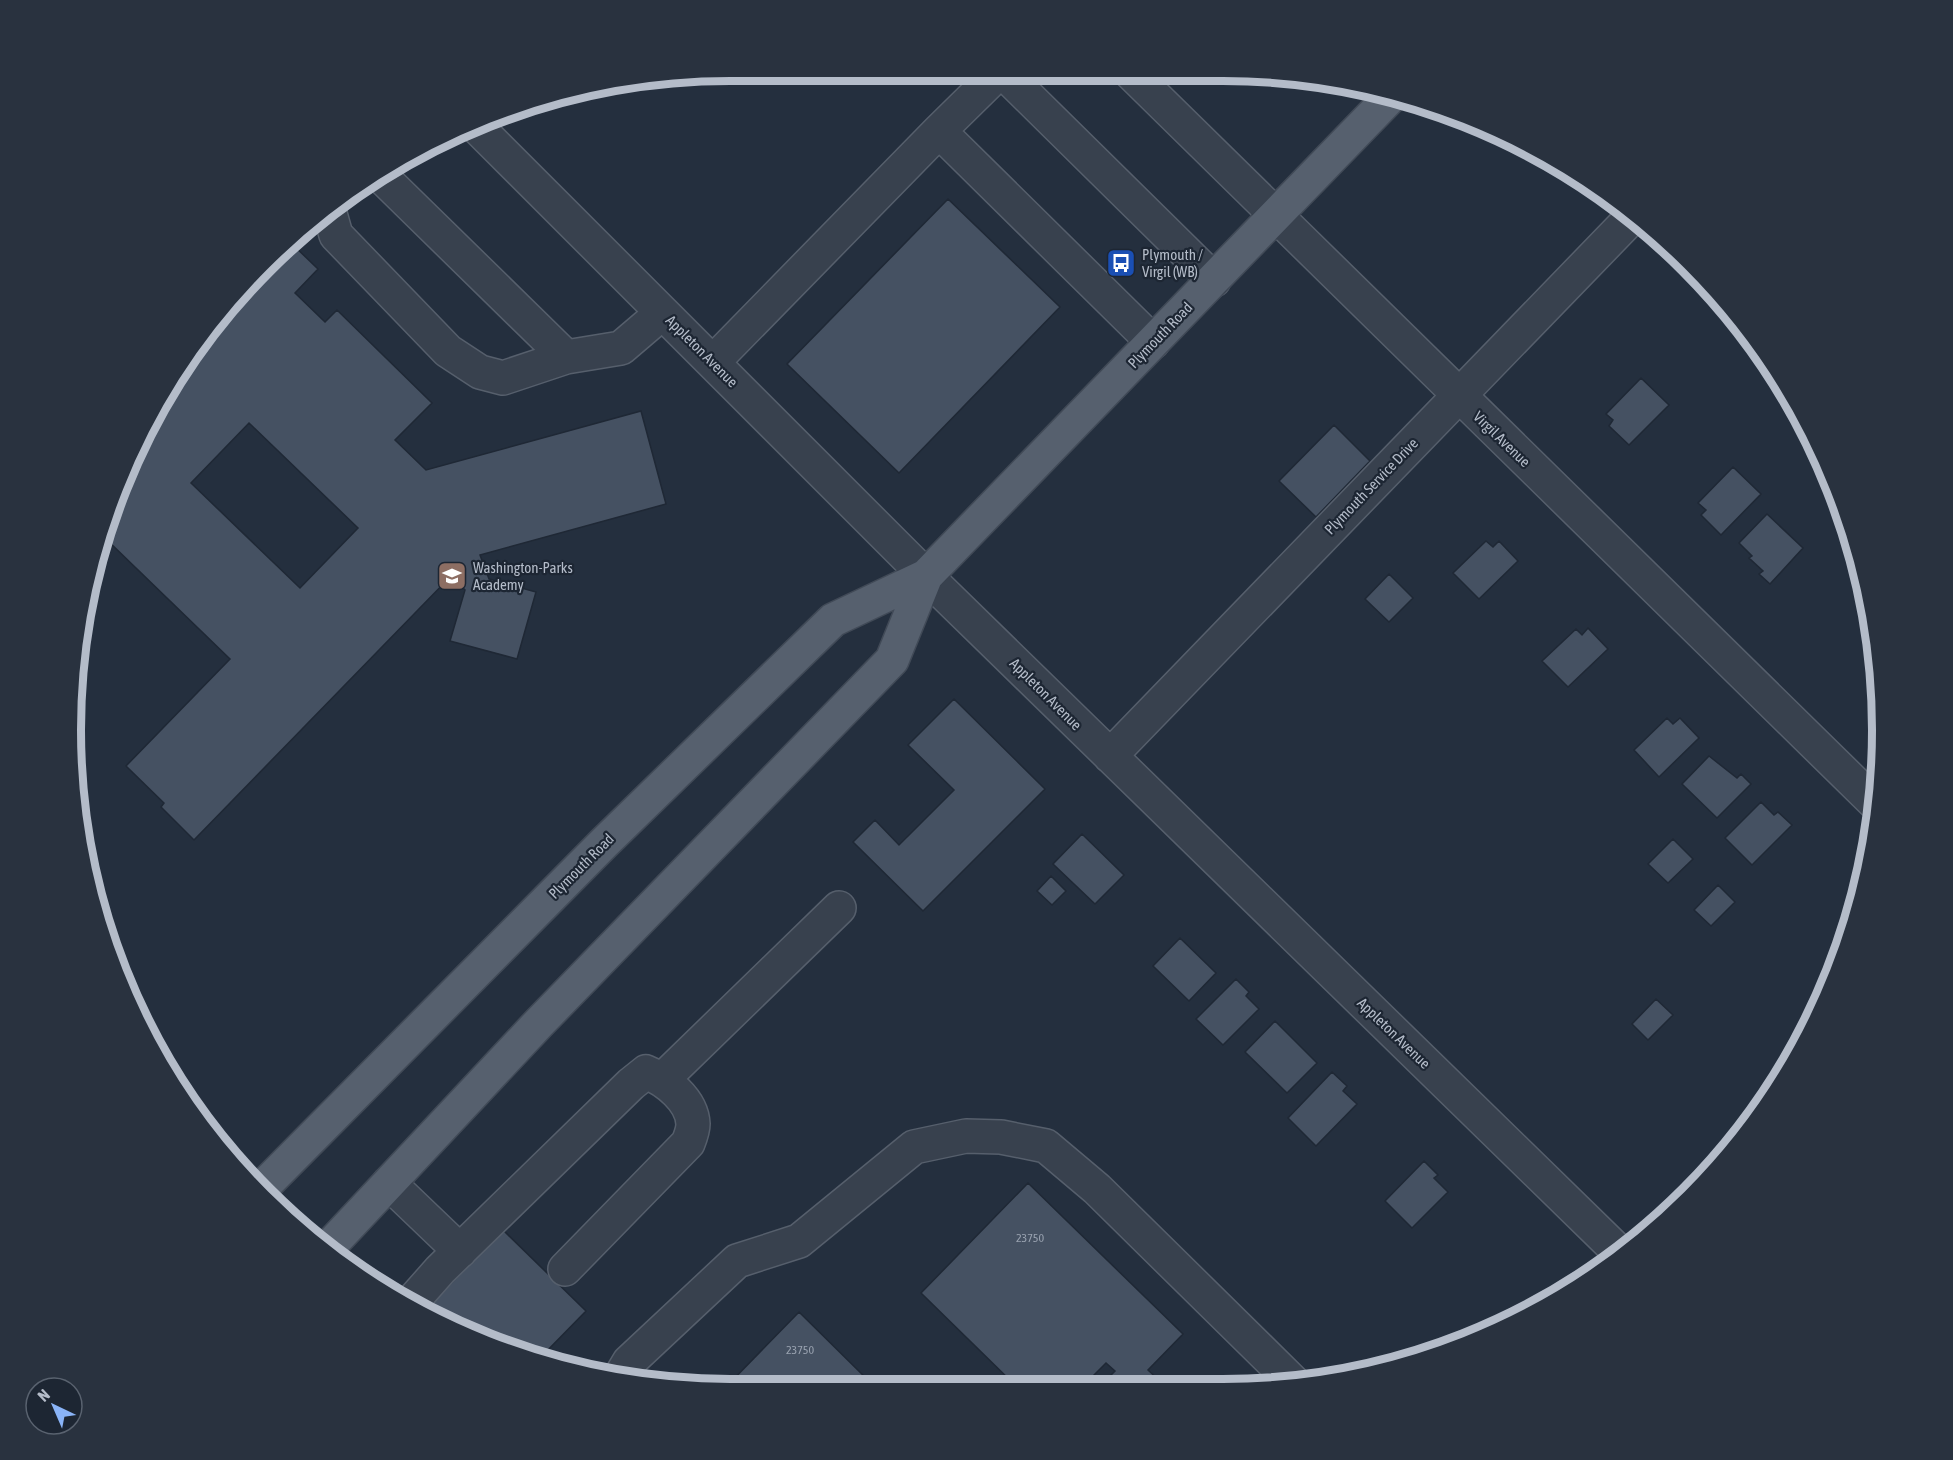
<svg xmlns="http://www.w3.org/2000/svg" width="1953" height="1460" viewBox="0 0 1953 1460" font-family="'Asap Condensed',sans-serif">
<rect width="100%" height="100%" fill="#242f3e"/>
<path fill="#455162" stroke="#1f2835" stroke-width="1.5" fill-rule="evenodd" d="M948 199 1060 307 899 473 787 364Z
M289 241 318 269 295 293 325 322 337 310 432 403 395 440 426 470 641 411 666 504 480 555 489 579 536 592 517 659 450 641 465 590 451 576 194 840 161 807 164 803 126 766 230 659 105 538 139 438 234 295ZM249 423 358 528 300 588 191 483Z
M1641 378 1669 405 1629 445 1609 426 1613 420 1606 414Z
M1334 425 1370 461 1316 517 1279 481Z
M1733 467 1761 494 1721 535 1701 515 1706 510 1698 503Z
M1832 486 1838 501 1828 491Z
M1767 514 1803 548 1770 584 1759 574 1763 571 1749 558 1752 556 1739 543Z
M1486 541 1493 547 1499 541 1518 561 1479 599 1453 573Z
M1389 574 1413 598 1389 622 1365 599Z
M1588 628 1608 649 1568 687 1542 661 1576 629 1582 635Z
M954 699 1045 789 923 911 853 842 875 820 899 845 954 790 908 745Z
M1667 718 1673 724 1680 718 1699 738 1659 777 1634 750Z
M1709 756 1737 778 1741 774 1751 784 1717 818 1682 784Z
M1761 802 1774 815 1778 812 1792 825 1752 865 1725 838Z
M1082 834 1124 875 1095 904 1053 864Z
M1673 839 1693 859 1668 883 1648 864Z
M1051 876 1066 891 1052 905 1037 891Z
M1718 885 1735 902 1711 926 1694 910Z
M1180 938 1216 973 1189 1001 1153 966Z
M1236 979 1249 992 1246 996 1259 1009 1223 1045 1196 1019Z
M1656 999 1673 1015 1648 1040 1632 1024Z
M1275 1021 1317 1063 1287 1093 1245 1052Z
M1332 1072 1347 1086 1343 1091 1357 1104 1316 1146 1288 1118Z
M1424 1161 1438 1175 1434 1178 1448 1192 1412 1228 1385 1201Z
M1028 1183 1183 1334 1148 1370 1164 1385H1101L1115 1371 1106 1363 1084 1385 1016 1386 921 1293Z
M503 1230 586 1311 539 1359 425 1310Z
M799 1312 875 1387 725 1388Z"/>
<g fill="none" stroke-linecap="round" stroke-linejoin="round">
<g stroke="#565f6c" stroke-width="36">
<path id="minor" d="M1130 72 1877 805
M477 127 926 576 1622 1255
M939 131 995 76 1005 74 1214 280
M379 174 566 357
M329 210 336 235 448 351 480 372 503 378 566 357 621 348 662 313
M713 362 939 131 1153 342
M1110 756 1632 217
M662 1080 839 908
M389 1183 460 1251
M409 1305 440 1270 631 1084 646 1072C666 1080 692 1100 693 1124 693 1130 690 1138 688 1143L565 1269
M620 1377 629 1362 737 1261 799 1241 914 1147 966 1136 1001 1137 1046 1146 1097 1189 1295 1384"/>
</g>
<g stroke="#414a57" stroke-width="36">
<path id="major" d="M261 1189 604 843 833 620 926 576 1394 93
M327 1249 539 1023 892 660 926 576"/>
</g>
<use href="#minor" stroke="#38414e" stroke-width="33"/>
<use href="#major" stroke="#56606e" stroke-width="33"/>
</g>
<defs>
<g id="bus-square" transform="scale(1.5)"><rect x="-9" y="-9" width="18" height="18" rx="4" fill="#1a4fb4" stroke="#1d2633"/><path d="M-5-6H5V4H4V6H2V4H-2V6H-4V4H-5ZM-3.5-4V0h7V-4ZM-3.5 1.2v1.5H-2V1.2ZM2 1.2v1.5H3.5V1.2Z" fill="#fff"/></g>
<g id="school-square" transform="scale(1.5)"><rect x="-9" y="-9" width="18" height="18" rx="4" fill="#8d6e63" stroke="#1d2633"/><path d="M0-5L7-2L0 1L-7-2ZM-4 1L0 2.5L4 1V4Q0 6-4 4Z" fill="#fff"/></g>
</defs>
<g fill-rule="evenodd">
<use href="#bus-square" x="1121" y="263"/>
<use href="#school-square" x="452" y="576"/>
</g>
<g text-anchor="middle" dominant-baseline="central" stroke-width="4.5" stroke-linejoin="round" paint-order="stroke">
<g font-size="12" fill="#98a1af">
<text x="1030" y="1238">23750</text>
<text x="800" y="1350">23750</text>
</g>
<g font-size="15" fill="#b4bcc9" stroke="#1d2633" text-anchor="start">
<text x="1142" y="254">Plymouth /<tspan x="1142" dy="17">Virgil (WB)</tspan></text>
<text x="473" y="567">Washington-Parks<tspan x="473" dy="17">Academy</tspan></text>
</g>
<g font-size="15" fill="#b4bcc9" stroke="#1d2633">
<text transform="translate(1160 335) rotate(-46)">Plymouth Road</text>
<text transform="translate(702 351) rotate(45)">Appleton Avenue</text>
<text transform="translate(1502 439) rotate(44)">Virgil Avenue</text>
<text transform="translate(1371 486) rotate(-46)">Plymouth Service Drive</text>
<text transform="translate(1046 694) rotate(45)">Appleton Avenue</text>
<text transform="translate(581 866) rotate(-45)">Plymouth Road</text>
<text transform="translate(1394 1033) rotate(44)">Appleton Avenue</text>
</g>
</g>
<path d="M0 0H1953V1460H0ZM730 81H1223A649 649 0 0 1 1872 730V730A649 649 0 0 1 1223 1379H730A649 649 0 0 1 81 730V730A649 649 0 0 1 730 81Z" fill="#29323f" fill-rule="evenodd"/>
<path fill="none" stroke="#b4bcc9" stroke-width="8" d="M730 81H1223A649 649 0 0 1 1872 730V730A649 649 0 0 1 1223 1379H730A649 649 0 0 1 81 730V730A649 649 0 0 1 730 81Z"/>
<g transform="translate(54 1406) rotate(316)"><circle r="28" fill="#1d2633" stroke="#59626f" stroke-width="1.5"/>
<path d="M0-4.5L10 22L0 15L-10 22Z" fill="#8ab4f8"/>
<text y="-9" font-size="16" font-weight="bold" text-anchor="middle" fill="#b4bcc9">N</text>
</g>
</svg>
